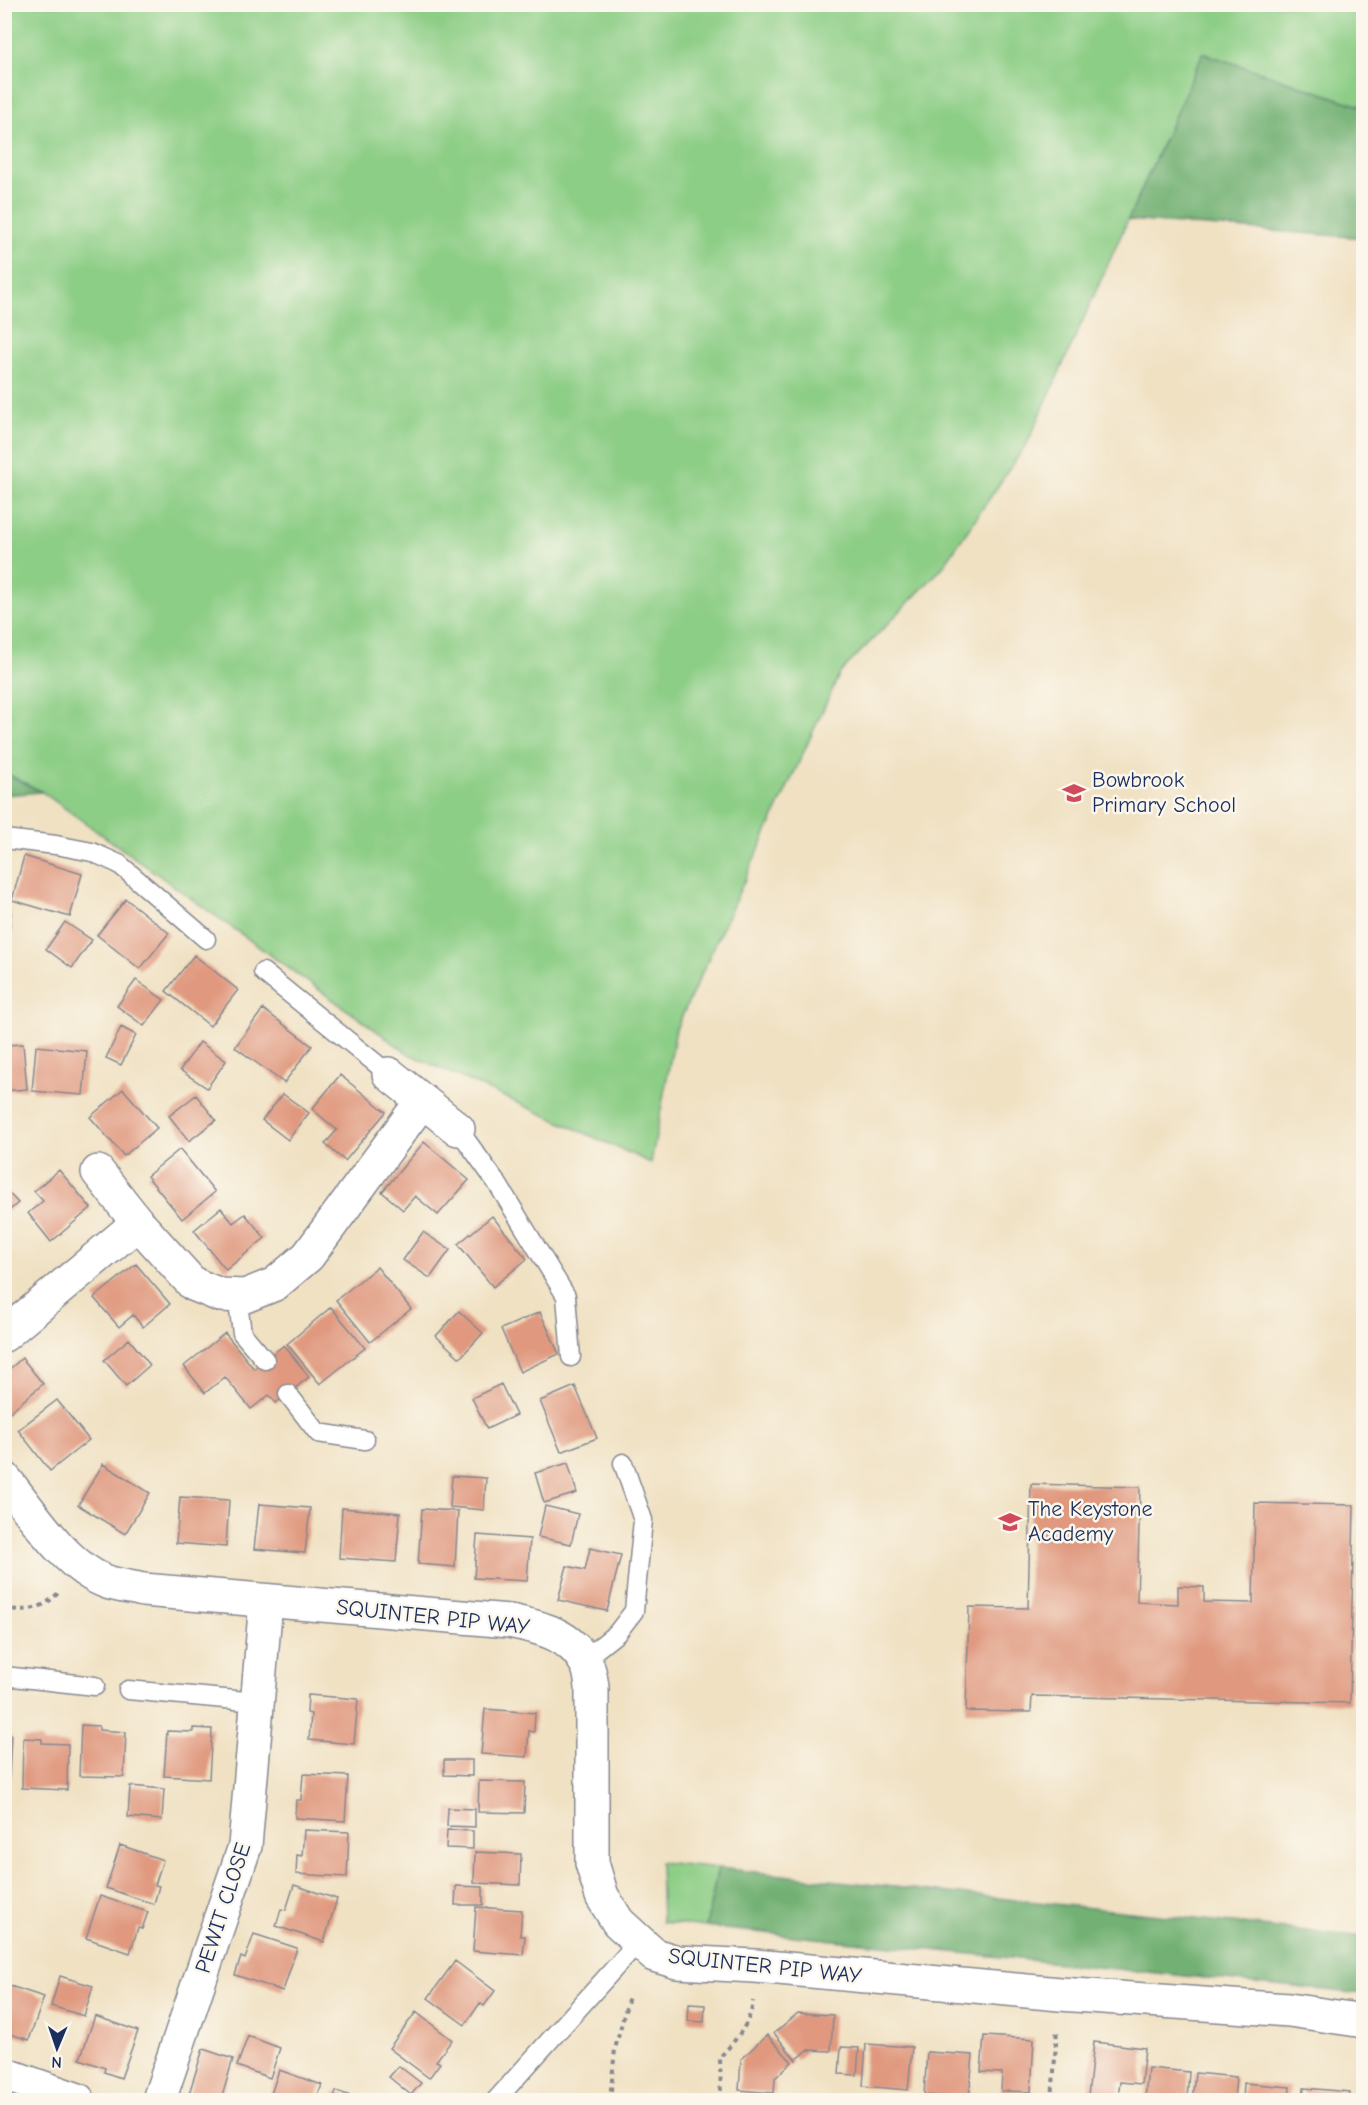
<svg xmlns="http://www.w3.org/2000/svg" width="1368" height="2105" viewBox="0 0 1368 2105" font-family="'Comic Neue',sans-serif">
<rect width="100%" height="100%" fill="#fbf7ec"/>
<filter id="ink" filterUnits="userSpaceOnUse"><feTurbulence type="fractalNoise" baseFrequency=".0167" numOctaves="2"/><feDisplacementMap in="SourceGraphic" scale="12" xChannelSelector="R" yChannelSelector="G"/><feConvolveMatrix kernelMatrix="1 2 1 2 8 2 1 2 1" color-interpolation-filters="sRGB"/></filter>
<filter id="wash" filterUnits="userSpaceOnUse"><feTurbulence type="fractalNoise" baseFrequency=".008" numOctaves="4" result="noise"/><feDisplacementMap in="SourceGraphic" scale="24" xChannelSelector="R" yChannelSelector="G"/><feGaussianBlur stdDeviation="1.35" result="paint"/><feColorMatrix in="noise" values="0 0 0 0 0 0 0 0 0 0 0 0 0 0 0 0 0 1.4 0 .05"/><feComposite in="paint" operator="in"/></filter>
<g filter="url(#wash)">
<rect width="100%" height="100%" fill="#f0e1c3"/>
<path fill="#8dce86" stroke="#547e72" stroke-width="1.5" d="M4 5H1363V107L1203 53 1028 442 942 568 840 673 676 1029 651 1163 409 1054 42 792 5 773Z
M660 1862 718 1868 706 1927 662 1922Z"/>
<path fill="#72b173" stroke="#467068" stroke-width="1.5" d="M1203 53 1363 107V238L1128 220Z
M4 773H5L42 792 5 795Z
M718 1868 1363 1937V1994L706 1927Z"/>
<g id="blocks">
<path fill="#e0997f" d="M24 856 82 874 70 917 12 900Z
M126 899 169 933 140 969 97 935Z
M4 913H11L8 947H4Z
M65 922 92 940 72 968 46 949Z
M194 955 238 990 210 1026 166 991Z
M136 980 164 1000 144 1026 117 1006Z
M263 1009 312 1046 284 1083 235 1047Z
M121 1027 136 1035 121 1065 106 1058Z
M200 1042 226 1061 207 1088 180 1070Z
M23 1044 27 1089 4 1091V1045Z
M36 1046 87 1051 83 1095 32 1091Z
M340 1075 386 1112 345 1161 325 1144 337 1130 312 1109Z
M123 1089 157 1128 124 1156 90 1117Z
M283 1094 309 1113 288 1140 262 1120Z
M196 1095 216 1120 189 1141 169 1116Z
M424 1142 469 1180 438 1215 415 1196 403 1210 382 1192Z
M180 1149 215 1192 182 1219 147 1176Z
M59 1170 91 1208 51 1242 28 1213 43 1201 34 1191Z
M4 1188 18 1203 4 1215Z
M221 1208 233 1223 245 1214 265 1238 226 1270 194 1230Z
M492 1216 527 1259 493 1287 458 1244Z
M423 1232 450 1250 430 1278 403 1260Z
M136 1264 170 1304 143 1327 133 1315 119 1327 94 1298Z
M377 1267 411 1309 370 1342 336 1300Z
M331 1307 365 1348 320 1384 287 1344Z
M459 1311 483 1333 460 1358 436 1336Z
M540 1312 559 1354 520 1372 501 1329Z
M225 1333 254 1369 284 1345 309 1377 276 1403 269 1395 251 1409 225 1377 205 1393 184 1366Z
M129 1339 150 1365 126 1386 104 1360Z
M22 1358 43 1384 5 1416V1373Z
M501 1384 516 1415 487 1429 472 1398Z
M575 1386 597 1438 561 1452 540 1401Z
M57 1400 89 1440 50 1471 18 1430Z
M568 1463 577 1493 544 1503 535 1473Z
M103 1464 150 1493 125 1534 78 1505Z
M452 1476 486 1478 484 1510 450 1507Z
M1031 1484 1140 1487 1137 1602 1178 1604V1586L1204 1587V1602L1253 1603 1255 1503 1354 1505 1350 1703 1032 1696 1031 1712 966 1711 969 1607 1028 1608Z
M180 1497 229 1500 226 1547 176 1543Z
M259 1504 310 1508 305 1553 254 1549Z
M545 1506 578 1514 571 1544 538 1537Z
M342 1508 400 1513 396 1562 339 1558Z
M422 1509 458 1511 455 1567 418 1564Z
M477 1535 530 1539 527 1581 474 1578Z
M590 1548 621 1555 607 1611 558 1600 567 1566 585 1570Z
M308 1695 358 1699 354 1744 309 1740 311 1714 307 1713Z
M485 1709 535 1713 534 1732 529 1731 527 1757 481 1754Z
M81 1725 99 1726V1730L126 1732 124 1777 79 1776Z
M193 1728 212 1729 209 1779 164 1776 167 1731 193 1732Z
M4 1733 11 1734 9 1779H4Z
M23 1738 42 1739V1743L68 1744 67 1790 22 1788Z
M444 1760H472V1776L444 1775Z
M303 1774 348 1776 345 1821 295 1818 296 1800H301Z
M479 1781 525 1782 524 1813 478 1812Z
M130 1786 164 1789 162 1820 128 1817Z
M448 1808 475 1809V1827L447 1826Z
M304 1830 349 1832 347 1877 296 1874 297 1855 302 1856Z
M447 1830 473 1831V1849L446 1848Z
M120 1845 163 1860 155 1885 159 1886 154 1904 106 1888Z
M475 1852 521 1854 520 1885 474 1883Z
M294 1885 337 1899 324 1942 276 1926 281 1909 286 1910Z
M456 1886 483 1887V1905H455Z
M100 1896 148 1912 142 1929 138 1928 130 1953 86 1938Z
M476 1907 522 1910 520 1936H525L523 1955 473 1951Z
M254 1934 297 1948 283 1991 235 1975 241 1957 245 1959Z
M455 1961 495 1991 484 2006 480 2003 465 2025 428 1998Z
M60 1976 93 1986 84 2016 51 2006Z
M4 1984 44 1997 29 2040 4 2032Z
M689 2004 705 2005 704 2022 688 2021Z
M416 2012 452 2040 436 2061 440 2063 429 2078 389 2048Z
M798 2013 833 2015 831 2051 808 2050 796 2060 774 2033Z
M95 2016 138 2031 121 2078 104 2072 105 2068 80 2059Z
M767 2035 792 2062 775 2078 774 2093 739 2090 741 2059Z
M248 2036 280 2048 270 2078 237 2066Z
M984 2036 1034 2039 1031 2092 1001 2091 1002 2073 981 2072Z
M1094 2042 1145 2048 1141 2084 1120 2082 1118 2099 1088 2096Z
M866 2044 912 2047 908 2090 863 2086Z
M841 2047 859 2048 857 2075 839 2074Z
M203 2049 233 2059 221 2100H187Z
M927 2052 973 2055 969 2098 924 2095Z
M399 2066 421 2083 411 2095 389 2077Z
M1148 2068 1189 2072 1187 2100H1145Z
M279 2070 322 2085 316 2100H269Z
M1195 2073 1236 2077 1234 2100H1192Z
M1244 2083 1290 2087 1289 2100H1243Z
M1304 2088 1350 2092 1349 2100H1303Z
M336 2091 363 2100H333Z"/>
</g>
</g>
<g filter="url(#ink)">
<use href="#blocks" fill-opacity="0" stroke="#868890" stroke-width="1.5"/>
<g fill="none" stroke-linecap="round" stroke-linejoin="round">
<g stroke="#868890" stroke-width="21">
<path id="lane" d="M4 839 56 845 92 852 119 864 206 939
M263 972 389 1074
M458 1129 497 1183 566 1296 571 1357
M237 1296 242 1333 265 1360
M288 1394 318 1433 365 1440
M583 1660 617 1633 634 1611 643 1520 623 1463
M4 1676 95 1686
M128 1690 257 1702
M496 2100 639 1941"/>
</g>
<g stroke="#868890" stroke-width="36">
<path id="street" d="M389 1074 458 1129
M98 1172 138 1223
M4 1335 138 1223 193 1284 220 1295 245 1296 275 1284 308 1256 422 1101
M4 1478C32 1512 65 1567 107 1582 119 1586 132 1587 143 1590L509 1621C540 1627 571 1634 587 1665 590 1671 591 1680 592 1687V1863L602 1896 618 1922 654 1955 677 1962 755 1966 1060 1994 1289 2010 1364 2021
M4 2074 78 2100
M159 2100 245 1846 266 1601"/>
</g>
<path stroke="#868890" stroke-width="4" stroke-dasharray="4.5 4.5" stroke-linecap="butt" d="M4 1609C28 1611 42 1610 58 1593
M610 2100 615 2049 629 1996
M721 2100 720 2057C735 2041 751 2023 753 2001
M1052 2100 1057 2029"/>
<use href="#lane" stroke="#fff" stroke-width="18"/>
<use href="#street" stroke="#fff" stroke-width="33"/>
</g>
</g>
<defs>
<g id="school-bare" transform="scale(1.8)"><path d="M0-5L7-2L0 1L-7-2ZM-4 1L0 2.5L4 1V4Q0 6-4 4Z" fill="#d1495b" stroke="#fbf7ec" stroke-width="2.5" paint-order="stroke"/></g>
</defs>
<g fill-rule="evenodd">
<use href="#school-bare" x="1074" y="793"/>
<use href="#school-bare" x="1010" y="1522"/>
</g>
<g text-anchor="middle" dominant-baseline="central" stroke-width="5" stroke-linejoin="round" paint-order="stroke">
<g font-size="22" fill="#1b2f5e" stroke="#fbf7ec" text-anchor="start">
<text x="1092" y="780">Bowbrook<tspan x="1092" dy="25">Primary School</tspan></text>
<text x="1028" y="1509">The Keystone<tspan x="1028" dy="25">Academy</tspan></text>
</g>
<g font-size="22" fill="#1b2f5e" stroke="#fbf7ec">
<text transform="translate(433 1617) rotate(6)">SQUINTER PIP WAY</text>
<text transform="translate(223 1908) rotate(-72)">PEWIT CLOSE</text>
<text transform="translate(765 1966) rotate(6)">SQUINTER PIP WAY</text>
</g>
</g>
<rect width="1368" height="2105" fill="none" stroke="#fbf7ec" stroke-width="24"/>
<g transform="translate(57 2048) rotate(182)" stroke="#fbf7ec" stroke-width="4.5" paint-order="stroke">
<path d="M0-4.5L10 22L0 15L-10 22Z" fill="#1b2f5e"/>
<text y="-9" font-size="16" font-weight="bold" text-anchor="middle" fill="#1b2f5e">N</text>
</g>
</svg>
